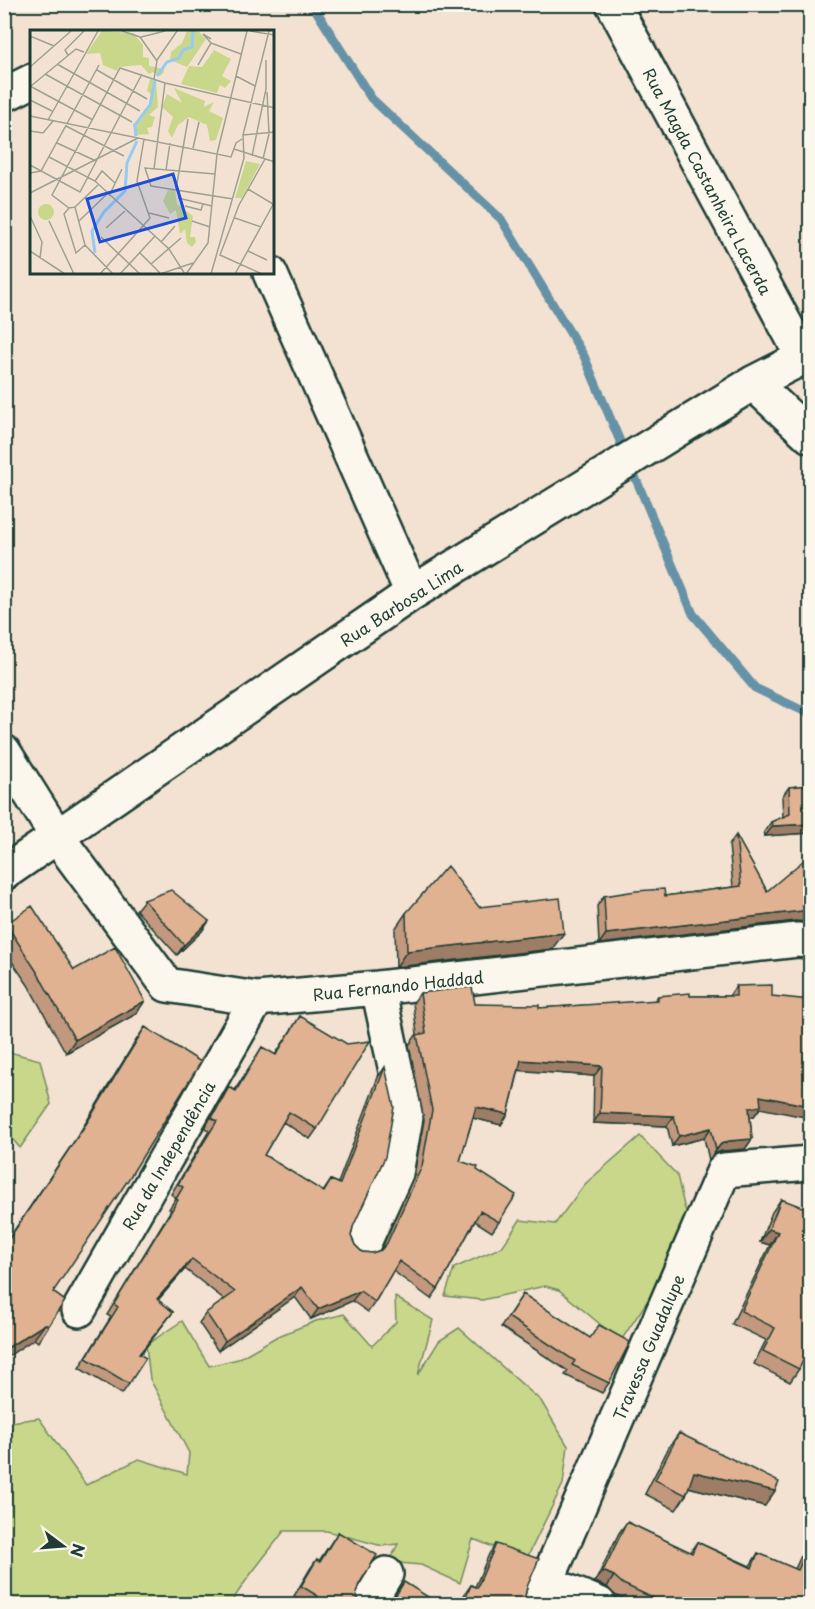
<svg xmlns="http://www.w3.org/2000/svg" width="815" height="1609" viewBox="0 0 815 1609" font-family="'Playpen Sans',sans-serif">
<rect width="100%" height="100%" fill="#f3e2d1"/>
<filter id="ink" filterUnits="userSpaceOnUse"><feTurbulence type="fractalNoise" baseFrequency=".0167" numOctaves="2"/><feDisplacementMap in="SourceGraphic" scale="12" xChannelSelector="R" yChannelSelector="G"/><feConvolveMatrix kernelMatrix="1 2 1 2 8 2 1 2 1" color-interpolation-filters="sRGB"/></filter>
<g filter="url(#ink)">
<path fill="#c9d78b" stroke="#748a60" stroke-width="1.5" d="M5 1051 40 1060 51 1104 20 1148 5 1130Z
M640 1136 677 1175 684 1206 690 1221 674 1261 622 1339 601 1325 559 1290 545 1286 482 1300 445 1296 454 1268 502 1247 520 1220 555 1224 585 1184Z
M395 1297 433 1320 418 1375 439 1341 459 1328 541 1401 568 1446 563 1484 526 1560 473 1539 460 1583 421 1565 389 1562 398 1544 382 1546 327 1531H284L247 1579 230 1604H5V1458L14 1455 5 1442 4 1423 39 1418 86 1485 139 1459 187 1474 189 1453 150 1379 146 1345 182 1321 209 1366 238 1359 276 1337 316 1321 344 1314 372 1346 396 1322Z"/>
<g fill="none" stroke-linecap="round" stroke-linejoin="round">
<path stroke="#6692a7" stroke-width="9" d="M312 4 371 98 501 219 584 356 693 614 755 688 810 714"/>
<g stroke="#1f3d34" stroke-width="38">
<path id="minor" d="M613 4 803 357
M4 95 32 81
M270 273 412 593
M753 383 810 436
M4 752 58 838 167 985 257 999 378 988 797 940 810 941
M4 873 412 593 753 383 810 354
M363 1245 396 1173 406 1117 378 988
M79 1310 257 999
M547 1583 599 1604
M368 1604 386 1574
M537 1604 724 1170 810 1163"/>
</g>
<use href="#minor" stroke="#fbf7ec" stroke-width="33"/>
</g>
<path fill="#c2997e" stroke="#1f3d34" stroke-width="1.5" d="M810 785V833L765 836 764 832 771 822 783 817 782 797 789 787Z
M736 835 767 891 795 921 599 944 597 906 604 896H665L733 887 729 845Z
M144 900 209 921 202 931 177 955 136 910Z
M479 907 552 949 396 967 395 929 406 913Z
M6 924 74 970 136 1014 66 1053 28 985 4 950V926Z
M736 986 760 1108 754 1116 750 1117 752 1139 745 1149 722 1151 714 1154 709 1160 704 1138 672 1146 667 1126 593 1123 594 1076 519 1070 508 1114 501 1125 473 1118 460 1161 477 1170 499 1222 492 1232 475 1221 438 1289 431 1299 393 1271 375 1302 368 1312 352 1301 311 1319 295 1297 218 1351 199 1323 206 1313 225 1300 185 1269 158 1300 173 1312 140 1355 129 1384 122 1394 79 1368 111 1317 107 1315 171 1210 169 1209 176 1198 171 1194 209 1131 205 1128 222 1097 229 1087 235 1090 262 1047 275 1055 300 1016 317 1129 310 1139 283 1122 264 1155 323 1192 331 1180 338 1183 378 1077 385 1067 351 1236 355 1245 362 1252 372 1253 381 1250 414 1176 424 1120 409 1045 417 1034 413 1003 420 993 475 1004 539 1008 654 1001 658 996H729Z
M145 1027 53 1292 65 1301 38 1342 34 1339 9 1238 77 1137 135 1042Z
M781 1199 799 1369 790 1382 754 1364 766 1340 732 1324 770 1245 760 1242 772 1212Z
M523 1294 609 1383 602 1393 565 1375 568 1371 501 1327Z
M679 1433 765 1506 688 1487 686 1495 676 1510 645 1494 669 1447Z
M627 1522 690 1552 697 1542 750 1566 758 1553 795 1569 801 1556 809 1545 810 1605H636L615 1595 607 1587 595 1582 619 1533Z
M338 1532 359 1584 356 1593 360 1605H309L294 1596 310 1569 317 1559 319 1561Z
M496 1544 527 1587 525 1596 528 1605H460L464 1595 471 1585 475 1587 489 1554Z"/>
<path fill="#9e7d66" stroke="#1f3d34" stroke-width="1.5" d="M810 824V833L765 836 773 826Z
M802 911 810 912V922L795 921 599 944 606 934Z
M209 921 202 931 177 955 184 945Z
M564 933 552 949 396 967 407 951Z
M145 1001 136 1014 66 1053 75 1040Z
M521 1060 602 1066 594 1076 514 1070Z
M760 1096 810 1106V1118L760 1108 754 1116 742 1118 749 1108Z
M476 1107 508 1114 501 1125 469 1117Z
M600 1113 674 1116 667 1126 593 1123Z
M711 1128 704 1138 672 1146 679 1136Z
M752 1139 745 1149 722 1151 714 1154 709 1160 721 1144 729 1141Z
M769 1229 778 1232 770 1245 760 1242Z
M192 1259 185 1269 150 1309 157 1299Z
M302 1287 295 1297 218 1351 225 1341Z
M360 1291 352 1301 311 1319 318 1309Z
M173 1312 165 1322 132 1364 139 1354Z
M45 1324 34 1339 4 1359V1350Z
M11 1430 4 1439V1434Z
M694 1472 775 1491 765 1506 684 1486Z
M603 1571 614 1576 607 1587 595 1582Z"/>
<path fill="#e1b292" stroke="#1f3d34" stroke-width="1.5" d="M810 785V824L773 826 771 822 790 814 789 787Z
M736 835 767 891 804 860 810 868V912L802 911 606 934 604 896 636 891 664 889 665 896 741 886Z
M447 866 479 907 560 898 564 933 407 951 406 913Z
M171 890 209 921 184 945 144 900Z
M32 906 74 970 115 947 145 1001 75 1040 37 972 6 924Z
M772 985V996L810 1000V1106L760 1096 761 1106 749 1108 752 1139 729 1141 721 1144 716 1150 711 1128 679 1136 674 1116 600 1113 602 1066 521 1060 508 1114 476 1107 460 1161 478 1167 477 1170 516 1195 499 1222 480 1211 438 1289 399 1261 375 1302 360 1291 318 1309 302 1287 225 1341 206 1313 235 1292 192 1259 157 1299 173 1312 139 1354 146 1358 129 1384 86 1358 118 1307 114 1304 178 1200 176 1199 183 1187 178 1184 217 1121 212 1118 229 1087 236 1091 262 1047 276 1055 300 1016 347 1044 370 1041 317 1129 289 1112 264 1155 324 1192 331 1180 340 1184 385 1067 394 1107 385 1157 353 1227 351 1236 355 1245 362 1252 372 1253 381 1250 387 1243 422 1166 432 1110 417 1035 426 1033 420 993 472 987 475 1004 539 1005V1008L658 1000V996L690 993V996H736V986Z
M145 1027 201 1062 128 1180 53 1292 65 1301 48 1326 45 1324 4 1350V1232L9 1239 88 1121Z
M781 1199 810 1210V1345L799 1369 763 1351 775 1328 741 1311 778 1232 769 1229Z
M523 1294 590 1338 599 1325 630 1342 609 1383 572 1365 575 1361 508 1317Z
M4 1418 11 1430 4 1434Z
M679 1433 779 1482 775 1491 694 1472 686 1495 655 1480Z
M627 1522 692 1553 697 1542 752 1568 758 1553 798 1570 809 1545H810V1605H668L623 1584 614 1576 603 1571Z
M338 1532 377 1555 359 1584 356 1593 360 1605H313L318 1596 301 1586 317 1559 320 1562Z
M496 1544 539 1559 527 1587 525 1596 528 1603V1605H463L471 1585 477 1588Z
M404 1582 441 1605H390Z"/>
</g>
<g text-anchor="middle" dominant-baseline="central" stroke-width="5" stroke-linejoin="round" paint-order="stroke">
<g font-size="16" fill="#1f3d34" stroke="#fbf7ec">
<text transform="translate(708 181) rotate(62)">Rua Magda Castanheira Lacerda</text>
<text transform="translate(401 603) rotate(-33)">Rua Barbosa Lima</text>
<text transform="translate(398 985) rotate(-6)">Rua Fernando Haddad</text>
<text transform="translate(168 1155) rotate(-60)">Rua da Independência</text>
<text transform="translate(648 1347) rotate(-67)">Travessa Guadalupe</text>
</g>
</g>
<g transform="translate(30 30)">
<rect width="244" height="244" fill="#f3e2d1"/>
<path d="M72 1 103 3 113 15V27L119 28V36L134 39V42L130 46 123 42 119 44 111 35 89 37 87 41 73 35 70 23 56 24ZM157 1H168L176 9 157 37 140 30 141 22 152 13ZM184 20 201 29 192 46 201 51 195 58 190 55 187 63 151 54 159 36 172 37ZM120 49 126 51 128 77 119 85 125 87 122 97 117 98 119 104 105 105 103 94 111 90 122 72V65L117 61ZM144 58 175 71 174 77 184 72 179 81 193 88 186 110 180 111 177 95 159 87 148 95 142 108 138 101 143 87 132 77 137 64 152 73ZM216 131 230 134 212 168H205ZM138 160H145L147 174 163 186 160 207H165L166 212 162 217 157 213 155 199 150 204 146 180 140 184 133 171ZM8 182a8 8 0 1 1 16 0a8 8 0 1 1-16 0Z" fill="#c9d78b"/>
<path fill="none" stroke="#95cbf3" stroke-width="3" d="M127 46 137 32 149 28 153 20 162 17 163 1M106 106 105 95 120 75 125 50M65 223 62 201 74 182 95 161 97 133 107 111"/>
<path fill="none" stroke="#9ea092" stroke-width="1.5" d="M92 1 110 7 127 31 124 49M220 1 245 5M0 6 24 16M111 7 135 1M181 9 173 4 181 13M181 13 211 24M38 25 35 20 54 1M127 30 147 1M27 34 110 81M168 35 181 13M0 37 41 1M67 40 117 69M15 44 102 92M206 46 225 56M0 56 63 90M1 56 46 19 54 22M0 70 22 81M0 86 201 127 206 113 212 109M18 90 68 1M36 96 94 126M0 101 13 103 23 91M213 105 245 102M27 113 66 131M163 118 169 92M204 119 245 132M222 126 236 59V30M19 127 65 151 139 219 155 244M233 129 239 104 237 62M0 135 50 162 112 44M124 139 135 53M136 140 140 113M0 143 11 141 69 35M185 144 115 138 121 156 203 169M65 151 72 141 85 153M146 159 158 89M218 159 243 174M0 163 108 108M79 166 92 139M148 168 182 176M155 176 171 180 173 174M45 177 68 155M39 178 34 184 46 223 55 215M119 183 139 188M0 186 12 212 10 228M205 188 231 197M19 191 44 244M49 191 77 164M162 191 180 197M76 198 95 181M71 207 110 244M131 212 145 196M0 221 35 244M218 221 237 230M110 223 130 243M121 234 151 208M70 244 120 188 107 151 114 109M83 244 55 215 45 177 39 178 22 165 90 38 135 53 245 78M90 244 125 206M130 244 163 233M156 244 178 213 187 124 217 1M181 244 214 128 213 105 239 1M205 244 245 171M232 244 190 225 209 175 235 129"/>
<path fill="#1d4ed8" fill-opacity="0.15" stroke="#1d4ed8" stroke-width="3" d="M143 144 156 188 70 212 57 169Z"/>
<rect width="244" height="244" fill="none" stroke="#1f3d34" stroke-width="3"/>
</g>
<rect width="815" height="1609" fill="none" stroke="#fbf7ec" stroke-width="24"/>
<rect x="12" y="12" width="791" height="1585" fill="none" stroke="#1f3d34" stroke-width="2" filter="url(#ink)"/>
<g transform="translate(63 1546) rotate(106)" stroke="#fbf7ec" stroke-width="4.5" paint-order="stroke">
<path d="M0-4.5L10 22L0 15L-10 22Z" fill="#1f3d34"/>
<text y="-9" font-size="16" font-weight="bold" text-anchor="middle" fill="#1f3d34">N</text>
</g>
</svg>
